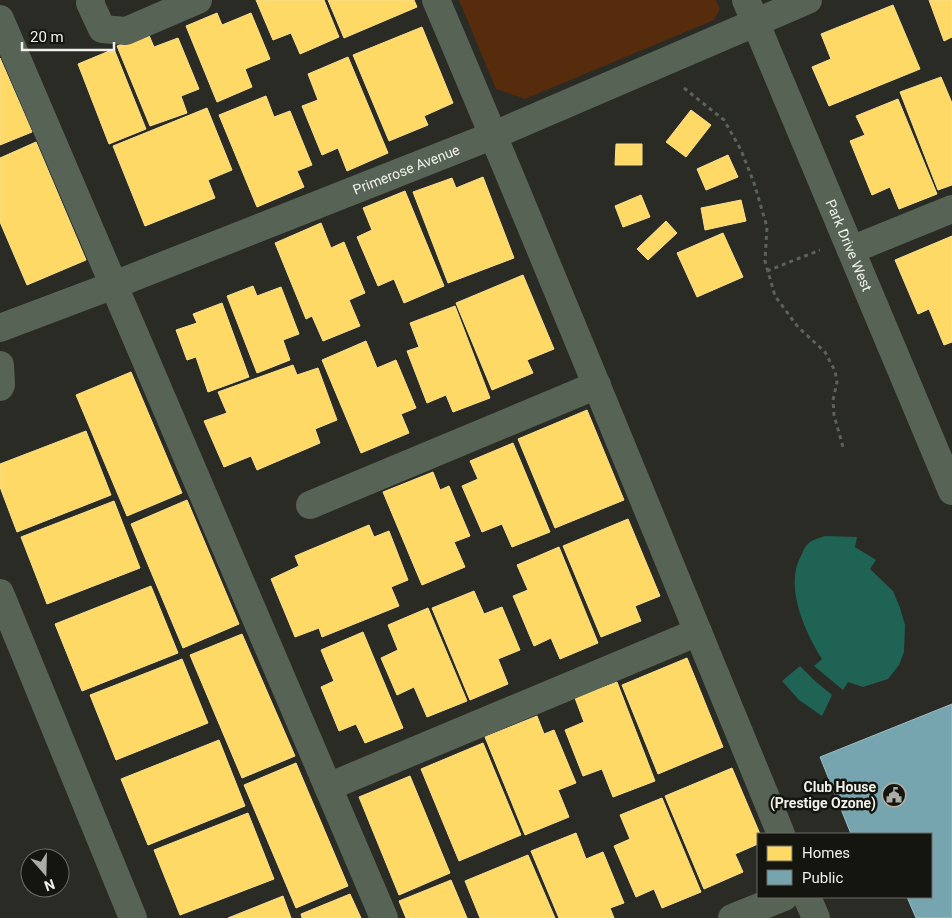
<svg xmlns="http://www.w3.org/2000/svg" width="952" height="918" viewBox="0 0 952 918" font-family="Roboto,sans-serif">
<rect width="100%" height="100%" fill="#2a2b25"/>
<path fill="#562c0d" d="M459 0H716L720 9 714 20 525 99 496 89Z"/>
<path fill="#1e6354" d="M825 536 857 537 855 547 876 560 870 569 893 591 900 608 905 625 904 652 899 665 888 679 863 687 848 682 843 690 814 666 822 659C805 632 783 585 802 554 803 551 805 546 808 544 811 540 820 538 825 536Z
M800 666 816 682 832 695 822 716 799 700 782 681Z"/>
<path fill="#ffd966" stroke="#fae08e" d="M256 0H324L339 37 300 54 291 33 273 40Z
M328 0H414L417 7 344 38Z
M929 0H952V37L944 41Z
M893 5 920 69 829 106 812 67 831 59 821 34Z
M217 13 222 25 251 13 270 59 245 69 252 87 217 102 186 26Z
M422 27 453 103 424 116 428 125 389 141 353 55Z
M148 33 154 47 178 38 199 89 181 96 187 113 150 126 117 46Z
M114 49 146 129 109 144 78 64Z
M348 57 388 153 347 171 338 148 322 155 302 106 318 100 308 74Z
M0 58 32 132 0 145Z
M941 77 952 103V185L938 190 900 92Z
M266 96 274 117 290 111 312 165 297 171 304 187 257 207 219 115Z
M898 99 937 194 899 209 890 187 872 195 850 141 865 135 856 116Z
M207 108 232 170 208 180 215 198 145 226 113 146Z
M691 110 711 125 686 157 666 142Z
M36 142 86 260 27 285 0 222V158Z
M616 144H642V165H615Z
M728 155 738 177 706 190 697 169Z
M483 177 514 258 448 283 413 192 452 178 456 188Z
M405 191 444 286 404 303 394 279 378 286 357 237 372 230 363 208Z
M641 195 650 217 623 227 615 206Z
M741 200 746 221 705 230 701 208Z
M666 221 677 233 648 260 637 249Z
M321 223 331 248 344 242 365 293 349 300 360 326 323 341 312 316 306 319 275 243Z
M723 233 743 277 697 297 677 253Z
M952 236V342L944 345 929 309 918 314 895 260Z
M523 275 554 349 527 360 533 373 492 390 456 303Z
M253 286 257 296 281 287 299 334 283 340 290 360 257 373 227 296Z
M222 303 249 377 208 392 196 357 187 360 176 330 197 323 193 314Z
M455 306 490 398 453 412 446 395 427 403 407 351 419 347 410 323Z
M366 341 377 368 396 360 416 408 401 414 409 433 361 453 322 360Z
M293 365 297 375 318 368 337 420 315 429 320 443 257 470 251 456 224 467 204 421 227 413 218 392Z
M131 372 182 493 127 516 76 395Z
M587 410 624 500 555 528 518 439Z
M86 431 111 495 17 532 0 487V464Z
M513 443 550 532 512 547 502 524 482 532 462 486 478 479 470 461Z
M433 472 440 490 449 486 470 536 454 542 465 567 422 585 383 492Z
M187 500 239 624 183 648 131 524Z
M114 501 140 568 47 604 21 537Z
M628 519 660 596 635 606 641 621 601 637 563 546Z
M369 525 374 537 389 531 408 580 391 587 399 606 322 637 319 628 295 637 271 579 299 566 295 556Z
M559 547 598 643 560 659 551 638 534 646 513 596 528 590 517 565Z
M151 586 178 653 82 691 55 624Z
M474 591 484 614 502 607 520 650 498 659 508 684 470 700 432 608Z
M428 608 467 701 427 717 414 687 397 695 381 658 398 650 388 625Z
M363 632 403 728 365 743 356 724 339 731 321 687 334 681 321 650Z
M242 634 295 756 242 778 190 655Z
M687 658 723 747 658 774 622 685Z
M182 659 208 723 116 760 90 695Z
M617 682 655 781 613 797 602 769 583 776 565 730 584 722 575 698Z
M537 716 544 734 554 730 576 783 558 790 569 817 525 835 485 737Z
M219 740 245 806 148 845 121 779Z
M483 743 521 835 459 861 421 769Z
M296 763 348 886 296 908 244 785Z
M732 768 760 834H758V844L735 854 743 872 704 889 665 796Z
M410 776 450 873 399 895 359 797Z
M662 798 701 892 662 908 654 889 636 897 614 846 630 839 620 815Z
M248 813 274 879 180 915 154 850Z
M576 833 586 859 603 852 624 903 610 908 614 918H559L531 851Z
M528 855 555 918H480L465 881Z
M451 880 467 918H406L399 901Z
M350 894 361 918H302L301 914Z
M283 896 291 918H228Z"/>
<path fill="#76a5af" stroke="#9bbcc1" d="M952 704V918H916L907 897H931V834H851L820 757Z"/>
<g fill="none" stroke-linecap="round" stroke-linejoin="round">
<path stroke="#5a635a" stroke-width="3" stroke-dasharray="4 4" stroke-linecap="butt" d="M684 88 724 120 741 150 754 183 767 227 765 261 775 296 798 327 825 352 835 371 837 382 833 400 834 415 843 447
M767 271 820 250"/>
<g stroke="#566355" stroke-width="28">
<path d="M91 0 90 3 102 29 126 31 198 0"/>
<path d="M436 0C554 277 666 556 781 834"/>
<path id="s1" d="M746 0 952 491"/>
<path d="M0 19 384 918"/>
<path d="M851 250 952 209"/>
<path id="s2" d="M0 328 114 285 494 135 808 0"/>
<path d="M0 365 1 385 0 387"/>
<path d="M310 505 597 385"/>
<path d="M0 593 133 918"/>
<path d="M328 787 698 632"/>
<path d="M807 897 816 918"/>
<path d="M732 918 784 897"/>
</g>
</g>
<defs>
<g id="civic-ring" transform="scale(1.25)"><circle r="9.5" fill="#151510" stroke="#abaca5" stroke-width="1.5"/><path d="M-.6-6.5H3V-4.5H.6V-3L4-1V1h2V6H-6V1h2V-1L-.6-3ZM-1.2 2.5V6h2.4V2.5Z" fill="#abaca5"/></g>
</defs>
<g fill-rule="evenodd">
<use href="#civic-ring" x="894" y="795"/>
</g>
<g text-anchor="middle" dominant-baseline="central" stroke-width="5" stroke-linejoin="round" paint-order="stroke">
<g font-size="14" fill="#f0f1ea" stroke="#151510">
<text stroke="none"><textPath href="#s2" startOffset="436">Primerose Avenue</textPath></text>
<text stroke="none"><textPath href="#s1" startOffset="266">Park Drive West</textPath></text>
</g>
<g font-size="14" font-weight="bold" fill="#f0f1ea" stroke="#151510" text-anchor="end">
<text x="876" y="787">Club House<tspan x="876" dy="16">(Prestige Ozone)</tspan></text>
</g>
</g>
<rect x="757" y="833" width="175" height="65" fill="#151510" stroke="#6d6d67"/>
<rect x="767" y="846" width="25" height="15" fill="#ffd966" stroke="#6d6d67"/>
<text x="802" y="858" font-size="15" fill="#f0f1ea">Homes</text>
<rect x="767" y="870" width="25" height="15" fill="#76a5af" stroke="#6d6d67"/>
<text x="802" y="883" font-size="15" fill="#f0f1ea">Public</text>
<g transform="translate(45 873) rotate(160)"><circle r="24" fill="#151510" stroke="#6d6d67"/>
<path d="M0-4L9 19L0 12L-9 19Z" fill="#abaca5"/>
<text y="-8" font-size="14" font-weight="bold" text-anchor="middle" fill="#f0f1ea">N</text>
</g>
<path d="M22 42v8h92v-8" fill="none" stroke="#f0f1ea" stroke-width="2.5"/>
<text x="30" y="42" font-size="15" fill="#f0f1ea" stroke="#151510" stroke-width="4" paint-order="stroke">20 m</text>
</svg>
